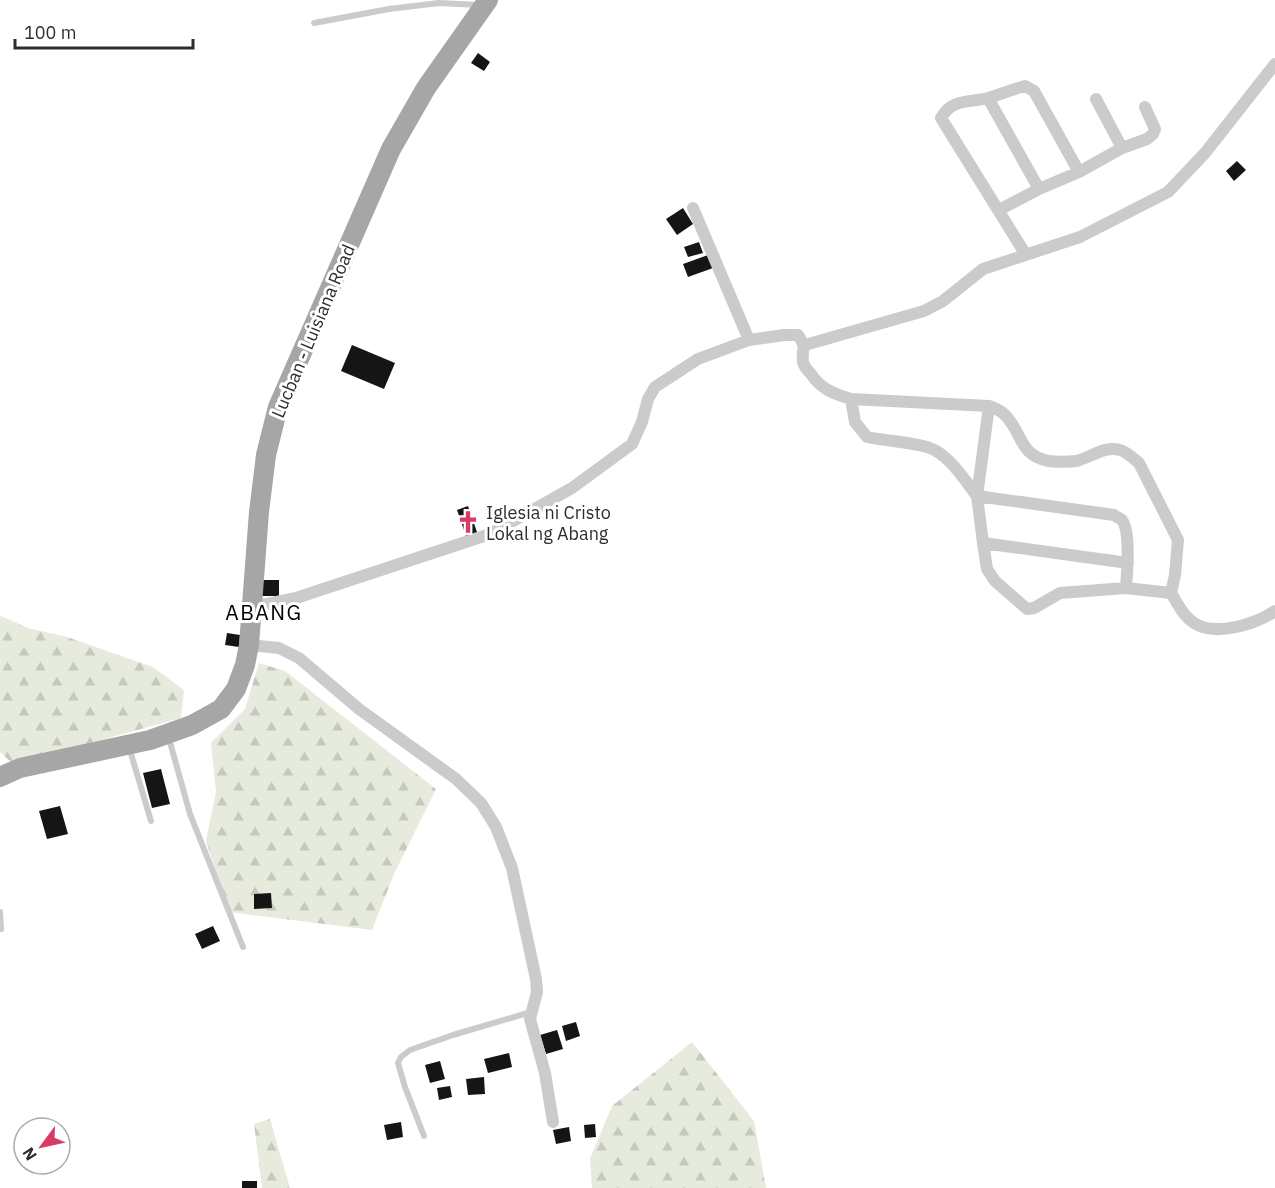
<svg xmlns="http://www.w3.org/2000/svg" width="1275" height="1188" viewBox="0 0 1275 1188" font-family="'IBM Plex Sans',sans-serif">
<defs>
<pattern id="forest-firs" width="22" height="20" patternUnits="userSpaceOnUse" patternTransform="scale(1.5)"><rect width="22" height="20" fill="#e7ebdd"/><path d="M5 1l3.5 6h-7zM16 11l3.5 6h-7z" fill="#c6cabe"/></pattern>
</defs>
<rect width="100%" height="100%" fill="#fff"/>
<path fill="url(#forest-firs)" d="M0 614 1 616 28 628 67 637 153 667 184 690 181 718 13 764 0 752Z
M259 663 285 671 436 789 394 874 372 930 229 912 206 841 216 792 211 743 245 709Z
M692 1042 754 1121 766 1188H592L590 1159 612 1106Z
M270 1119 290 1188H262L254 1124Z"/>
<path fill="#151515" d="M478 53 490 62 484 71 471 63Z
M1237 161 1246 170 1234 181 1226 171Z
M683 208 693 224 677 235 666 219Z
M699 242 703 253 688 257 684 247Z
M708 255 713 268 688 277 683 264Z
M352 345 395 363 384 389 341 371Z
M468 506 478 535 467 539 457 510Z
M258 580H279V596H258Z
M227 633 240 635 239 647 225 645Z
M161 769 170 804 152 808 143 773Z
M60 806 68 834 47 839 39 811Z
M271 893 272 908 254 909V894Z
M213 926 220 941 202 949 195 934Z
M576 1022 580 1036 566 1041 562 1026Z
M557 1030 563 1049 546 1054 540 1035Z
M509 1053 512 1067 488 1073 484 1059Z
M440 1061 445 1079 430 1083 425 1065Z
M484 1077 485 1094 468 1095 466 1079Z
M450 1086 452 1097 439 1100 437 1088Z
M401 1122 403 1137 387 1140 384 1125Z
M595 1124 596 1137 585 1138 584 1125Z
M569 1127 571 1141 556 1144 553 1130Z
M242 1181H257V1188H242Z"/>
<g fill="none" stroke-linecap="round" stroke-linejoin="round">
<path stroke="#cbcbcb" stroke-width="6" d="M314 23 389 9 439 3 479 5
M168 735 190 814 243 947
M129 747 151 821
M0 912 1 929
M424 1136 405 1087 398 1063 401 1057 410 1050 453 1035 531 1012"/>
<path stroke="#cbcbcb" stroke-width="12" d="M988 98 1039 189
M1096 99 1122 148
M693 208 749 340
M999 210 1039 189 1079 172 1122 148 1147 139 1153 134 1155 129 1145 107
M1026 255 941 118C952 98 969 103 988 98 1000 95 1012 89 1025 86L1034 91 1079 172
M805 345 924 311 943 301 983 269 1080 237 1168 192 1205 153 1275 64
M851 399 855 422 867 437C886 441 910 442 927 447 948 453 964 479 977 496L1114 515C1116 517 1120 518 1122 520 1131 532 1127 573 1126 588
M989 406 977 496 983 543 1128 563
M983 543 987 569 995 581 1027 609 1034 608 1060 593 1126 588 1171 593
M252 607 296 598 490 534 572 488 632 444 642 422 648 399 655 387 698 359 749 340 784 335H798C808 350 801 348 803 362 804 366 808 371 811 374 821 389 834 394 851 399L989 406C995 408 1001 411 1005 415 1023 433 1018 454 1048 461 1056 462 1067 462 1076 461 1091 458 1104 445 1120 450 1127 452 1133 458 1139 463L1178 540 1175 575 1171 593C1178 604 1183 616 1194 623 1215 637 1256 624 1275 611
M249 645 279 648 299 658 359 709 456 779 481 803 496 827 512 868 536 979 537 992 530 1019 545 1073 553 1122"/>
<path stroke="#a6a6a6" stroke-width="20" d="M0 777 20 768 150 740 192 725 221 709 236 689 245 665 249 645 259 512 266 455 278 407 391 149 426 88 488 0"/>
</g>
<defs>
<g id="church-bare" transform="scale(1.8)"><path d="M-1.2-6h2.4v3.5h3.3v2.4h-3.3V6h-2.4V-.1h-3.3v-2.4h3.3Z" fill="#da3b63" stroke="#fff" stroke-width="2.5" paint-order="stroke"/></g>
</defs>
<g fill-rule="evenodd">
<use href="#church-bare" x="468" y="522"/>
</g>
<g text-anchor="middle" dominant-baseline="central" stroke-width="6" stroke-linejoin="round" paint-order="stroke">
<g font-size="18" fill="#2e2e2e" stroke="#fff">
<text transform="translate(313 331) rotate(-67)">Lucban - Luisiana Road</text>
</g>
<g font-size="18" fill="#2e2e2e" stroke="#fff" text-anchor="start">
<text x="486" y="512">Iglesia ni Cristo<tspan x="486" dy="21">Lokal ng Abang</tspan></text>
</g>
<g font-size="21" letter-spacing="1.5" fill="#000" stroke="#fff">
<text x="264" y="612">ABANG</text>
</g>
</g>
<g transform="translate(42 1146) rotate(237)"><circle r="28" fill="#ffffff" stroke="#ababab" stroke-width="1.5"/>
<path d="M0-4.5L10 22L0 15L-10 22Z" fill="#da3b63"/>
<text y="-9" font-size="16" font-weight="bold" text-anchor="middle" fill="#2e2e2e">N</text>
</g>
<path d="M15 39v9h178v-9" fill="none" stroke="#2e2e2e" stroke-width="3"/>
<text x="24" y="39" font-size="18" fill="#2e2e2e" stroke="#ffffff" stroke-width="4.5" paint-order="stroke">100 m</text>
</svg>
